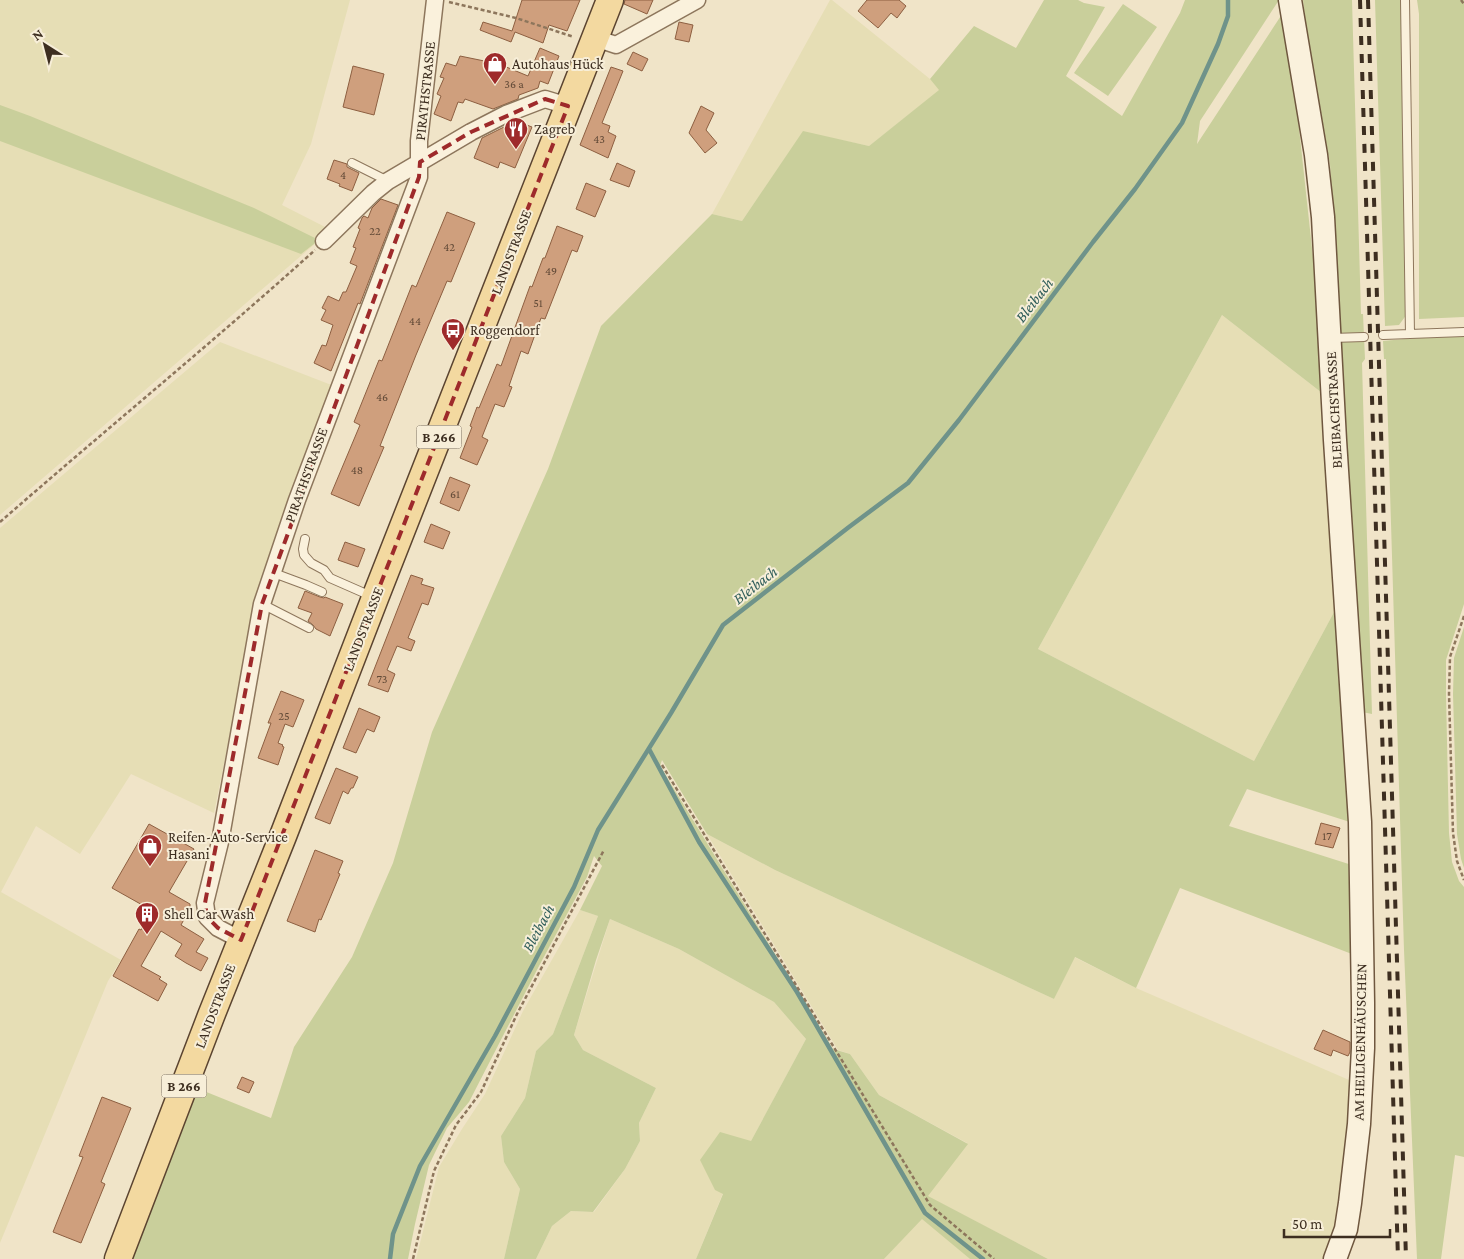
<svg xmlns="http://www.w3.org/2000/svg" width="1464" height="1259" viewBox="0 0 1464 1259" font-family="'Crimson Pro',serif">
<rect width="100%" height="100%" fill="#f0e4c8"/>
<path fill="#e6deb5" d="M0 0H350L311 144 282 205 331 230 0 515Z
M830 0H832L930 79 940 90 869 146 803 132 742 221 712 214Z
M1222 315 1326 396 1340 601 1254 761 1038 649Z
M220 342 334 386 255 609 214 813 131 774 80 854 36 826 1 892 121 960 108 981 0 1243V528Z
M707 834 775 870 1054 999 1074 957 1136 988 1356 1083 1343 1199 1332 1245 1324 1259H1048L927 1196 967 1143 879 1095 850 1054 838 1050Z
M580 910 598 916 553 1034 536 1051 525 1098 501 1136 504 1162 520 1189 504 1259H416L439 1167 462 1129 485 1094 523 1011Z
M610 919 679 949 774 1002 806 1039 723 1193 696 1259H536L552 1226 571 1211 594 1212 625 1169 640 1141 639 1123 656 1088 583 1050 574 1035Z
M922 1218 970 1259H884Z"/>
<path fill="#c9cf9b" d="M1044 0H1078L1084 3 1105 7 1066 76 1122 116 1180 13 1185 0H1279L1200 121 1197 144 1286 8 1324 359 1326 396 1222 315 1038 649 1254 761 1340 601 1353 823 1247 789 1229 826 1355 866 1357 956 1180 888 1136 988 1075 957 1054 999 775 870 707 834 662 760 660 766 833 1049 850 1054 879 1095 968 1144 928 1196 1048 1259H970L922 1219 884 1259H696L723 1194 715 1190 700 1160 720 1132 751 1141 806 1039 774 1002 679 949 610 919 596 960 574 1035 583 1050 656 1088 639 1123 640 1141 625 1169 593 1212 571 1211 552 1226 536 1259H504L520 1189 504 1162 501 1136 525 1098 536 1051 553 1034 598 916 580 910 602 866 594 856 587 877 539 966 469 1102 447 1128 429 1165 415 1224 408 1259H129L194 1087 271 1118 294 1047 352 957 393 863 432 732 548 469 601 326 712 214 742 221 803 131 869 146 939 90 930 79 974 26 1016 48Z
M1303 0H1352L1361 314H1363L1365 359 1362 363 1372 714 1362 712 1330 164 1306 27Z
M1375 0H1402L1407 314 1399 325 1385 326Z
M1417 0H1464V317L1419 319V14Z
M1123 4 1157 27 1108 96 1074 73Z
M0 105 30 116 254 208 319 240 301 254 0 141Z
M1464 336V604L1446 660V695L1449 833 1452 862 1459 881 1464 887V1157L1455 1155 1441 1259H1417L1404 950 1386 359H1384L1383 341 1425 337Z
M1464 627V868L1461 859 1457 834 1453 694 1454 658Z"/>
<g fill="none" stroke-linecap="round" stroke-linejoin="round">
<path stroke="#6f938a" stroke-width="4.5" d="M649 749 699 842 797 992 925 1213 983 1259
M390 1259 393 1234 420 1166 495 1036 574 887 598 830 671 713 723 625 849 527 908 483 959 420 1093 242 1135 189 1182 123 1218 44 1228 16V0"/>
</g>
<path fill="#cf9f7d" stroke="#8d5f41" d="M522 0H580L567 31 549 25 543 43 515 32 511 42 480 30 483 22 512 31Z
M625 0H653L647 14 624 4Z
M867 0H899L906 6 897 18 891 13 878 28 858 11Z
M679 22 693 25 689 42 675 39Z
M540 48 559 56 548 84 540 81 538 88 519 95 518 99 493 109 465 99 463 103 458 102 451 121 434 114 441 96 437 94 444 78 440 77 446 63 456 66 460 56 499 64 528 76Z
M633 52 648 59 642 71 627 64Z
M353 66 384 74 374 115 343 107Z
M611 67 623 71 602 123 610 126 608 132 616 136 608 158 580 145Z
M701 106 714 113 706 130 717 143 705 153 689 133Z
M516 121 532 127 515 168 500 162 498 168 474 158 482 138Z
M334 160 347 164V167L359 173 352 191 339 186 340 184 327 179Z
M617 163 635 171 629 187 610 180Z
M586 183 606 191 595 217 576 209Z
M381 199 398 205 360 304 358 303 331 371 314 363 322 345 326 346 333 325 321 320 326 310 322 308 328 296 339 301 343 292H346L357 266 350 263 356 248 353 247 360 229 358 228 362 218 364 216 368 218 372 208Z
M447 212 475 223 451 282 447 281 416 355 380 446 384 447 359 506 331 494 360 425 354 422 379 360 382 361 412 285 416 287Z
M557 226 583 236 577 252 572 250 545 319 541 318 528 354 521 351 509 386 512 387 504 407 495 404 482 437 488 440 477 465 460 458 472 427 470 426 477 407 479 408 497 364 501 366 530 286 532 287 543 258H545Z
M450 477 470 485 459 511 440 503Z
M431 524 450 532 443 549 424 542Z
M345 542 365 549 358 567 338 560Z
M411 575 423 579 421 584 434 588 428 605 422 603 408 638 415 641 411 651 397 646 387 670 395 674 388 692 368 685Z
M305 591 320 597 324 598 325 597 343 604 330 636 316 629 313 625 308 621 312 613 298 608Z
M281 691 304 700 293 727 285 724 278 743 283 745 282 746 284 747 278 765 258 758 271 723H268Z
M359 708 380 717 374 732 367 729 356 753 343 748Z
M336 768 358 777 353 788H351L348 794 343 791 330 824 315 818Z
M1321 823 1340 828 1333 848 1315 844Z
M149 824 194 849 169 892 190 904V908L181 925 204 939 196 952 208 958 201 971 186 963 175 956 182 944 161 931 141 966 161 977 159 979 167 984 158 1001 113 976 139 929 141 930 153 911 112 888Z
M315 850 343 861 338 873 340 874 321 920 319 919 315 932 287 921Z
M1323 1030 1350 1042V1052L1348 1056 1333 1050 1331 1056 1314 1049Z
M242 1077 254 1082 249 1093 237 1088Z
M102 1097 131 1108 101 1182 105 1184 81 1243 53 1232 83 1157 79 1156Z"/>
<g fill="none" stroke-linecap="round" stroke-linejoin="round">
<g stroke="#8d765c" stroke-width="10">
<path id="lane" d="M1405 0 1410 334
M352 163 388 181
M1383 335 1464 332
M1332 338 1364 337
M305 539 303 549 304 555 311 563 324 570 330 578 371 596
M271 572 306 585 322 592
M262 604 309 628"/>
</g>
<g stroke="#8d765c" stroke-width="19">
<path id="street" d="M595 38 616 45 697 0
M324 241 373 193 388 181 471 132 506 114 545 99 568 106
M241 940 218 928 207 917 205 903 220 842 262 604 297 500 419 177V141L435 0"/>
</g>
<g stroke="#6f573f" stroke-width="25">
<path id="secondary" d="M1290 0 1316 155 1323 217 1335 440 1360 822 1363 1003V1048L1359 1124 1350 1203 1346 1229 1335 1259"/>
</g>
<g stroke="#5b4430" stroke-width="29">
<path id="primary" d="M118 1259 211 1016 283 836 375 598 610 0"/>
</g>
<path stroke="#8d765c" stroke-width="2.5" stroke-dasharray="4 2.5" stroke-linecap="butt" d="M1461 0 1464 4
M449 2 516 18 574 37
M0 522C104 431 212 343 315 250
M1464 616 1450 657 1449 694 1453 833 1457 861 1464 880
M662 765 930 1205 994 1259
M413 1259 434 1171 456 1125 481 1092 517 1014 604 850"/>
<use href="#lane" stroke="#faf1dc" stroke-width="8"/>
<use href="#street" stroke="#faf1dc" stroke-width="16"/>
<use href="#secondary" stroke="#faf1dc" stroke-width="22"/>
<use href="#primary" stroke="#f3d9a0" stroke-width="26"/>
<path stroke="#3d2e20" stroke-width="4" stroke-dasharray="9 9" stroke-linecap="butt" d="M1360 0 1398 1259
M1368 0 1406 1259"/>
</g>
<path fill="none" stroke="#9e2a2b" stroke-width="4" stroke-dasharray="10 6" stroke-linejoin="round" d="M545 99 568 106 241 940 218 928 207 917 205 903 262 604 419 177 420 162 471 132Z"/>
<defs>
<g id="shop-pin" transform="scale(1.25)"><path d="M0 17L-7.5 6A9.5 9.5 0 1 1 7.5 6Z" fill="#9e2a2b" stroke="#f7eed8"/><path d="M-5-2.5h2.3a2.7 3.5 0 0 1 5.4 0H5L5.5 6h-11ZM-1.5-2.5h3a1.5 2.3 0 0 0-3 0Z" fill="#fff"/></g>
<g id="restaurant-pin" transform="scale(1.25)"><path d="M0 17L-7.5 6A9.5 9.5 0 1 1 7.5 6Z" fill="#9e2a2b" stroke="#f7eed8"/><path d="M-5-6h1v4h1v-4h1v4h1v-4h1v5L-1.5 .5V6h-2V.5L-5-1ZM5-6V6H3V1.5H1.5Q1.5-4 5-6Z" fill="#fff"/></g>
<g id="bus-pin" transform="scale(1.25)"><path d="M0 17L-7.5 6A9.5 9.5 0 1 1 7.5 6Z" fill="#9e2a2b" stroke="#f7eed8"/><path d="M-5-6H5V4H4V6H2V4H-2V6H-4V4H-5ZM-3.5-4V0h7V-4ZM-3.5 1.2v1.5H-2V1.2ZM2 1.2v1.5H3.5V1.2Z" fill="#fff"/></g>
<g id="building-pin" transform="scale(1.25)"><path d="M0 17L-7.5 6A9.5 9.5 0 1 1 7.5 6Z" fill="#9e2a2b" stroke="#f7eed8"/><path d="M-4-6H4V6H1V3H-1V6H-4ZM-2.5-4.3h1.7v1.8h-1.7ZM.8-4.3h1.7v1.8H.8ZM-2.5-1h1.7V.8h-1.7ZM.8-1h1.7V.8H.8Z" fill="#fff"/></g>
</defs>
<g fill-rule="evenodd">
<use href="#shop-pin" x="495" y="64"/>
<use href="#restaurant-pin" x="516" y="129"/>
<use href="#bus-pin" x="453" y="330"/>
<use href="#shop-pin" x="150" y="846"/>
<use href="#building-pin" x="147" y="914"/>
</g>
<g text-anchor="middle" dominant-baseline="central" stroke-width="4" stroke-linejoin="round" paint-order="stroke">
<g font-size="12" fill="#624a37">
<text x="514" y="84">36 a</text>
<text x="599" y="139">43</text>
<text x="343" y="175">4</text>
<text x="375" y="231">22</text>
<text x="449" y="247">42</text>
<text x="551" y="271">49</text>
<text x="538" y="303">51</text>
<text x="415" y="321">44</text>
<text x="382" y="397">46</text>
<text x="357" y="470">48</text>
<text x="455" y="494">61</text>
<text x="382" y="679">73</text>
<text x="284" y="716">25</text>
<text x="1327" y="836">17</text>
</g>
<g fill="#f7eed8" stroke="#756857" stroke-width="1">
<rect x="416.5" y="425.5" width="45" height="23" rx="4"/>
<rect x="161.5" y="1074.5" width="45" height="23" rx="4"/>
</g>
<g font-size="14" font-weight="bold" fill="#3d2e20">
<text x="439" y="437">B 266</text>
<text x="184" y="1086">B 266</text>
</g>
<g font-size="15" fill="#3d2e20" stroke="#f7eed8" text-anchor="start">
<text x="512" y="64">Autohaus Hück</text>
<text x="534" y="129">Zagreb</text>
<text x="470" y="330">Roggendorf</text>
<text x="168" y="837">Reifen-Auto-Service<tspan x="168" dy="17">Hasani</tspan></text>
<text x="164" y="914">Shell Car Wash</text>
</g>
<g font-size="15" fill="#3d2e20" stroke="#f7eed8">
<text transform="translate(425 91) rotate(-84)">PIRATHSTRASSE</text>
<text transform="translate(511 252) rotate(-69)">LANDSTRASSE</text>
<text transform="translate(1334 410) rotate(-93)">BLEIBACHSTRASSE</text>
<text transform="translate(306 475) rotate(-70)">PIRATHSTRASSE</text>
<text transform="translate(363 629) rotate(-69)">LANDSTRASSE</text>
<text transform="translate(215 1006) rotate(-69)">LANDSTRASSE</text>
<text transform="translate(1360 1042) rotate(-89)">AM HEILIGENHÄUSCHEN</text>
</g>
<g font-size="16" font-style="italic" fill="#2f5d5a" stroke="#f7eed8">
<text transform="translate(1034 300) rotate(-52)">Bleibach</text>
<text transform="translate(755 585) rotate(-38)">Bleibach</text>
<text transform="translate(538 928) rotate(-62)">Bleibach</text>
</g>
</g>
<g transform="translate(45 45) rotate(324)" stroke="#f7eed8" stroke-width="4" paint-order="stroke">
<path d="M0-4L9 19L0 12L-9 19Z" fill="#3d2e20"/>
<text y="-8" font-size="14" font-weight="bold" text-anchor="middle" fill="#3d2e20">N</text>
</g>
<path d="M1284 1229v8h106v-8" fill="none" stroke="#3d2e20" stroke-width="2.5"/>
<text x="1292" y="1229" font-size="15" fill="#3d2e20" stroke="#f7eed8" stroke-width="4" paint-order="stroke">50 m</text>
</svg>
